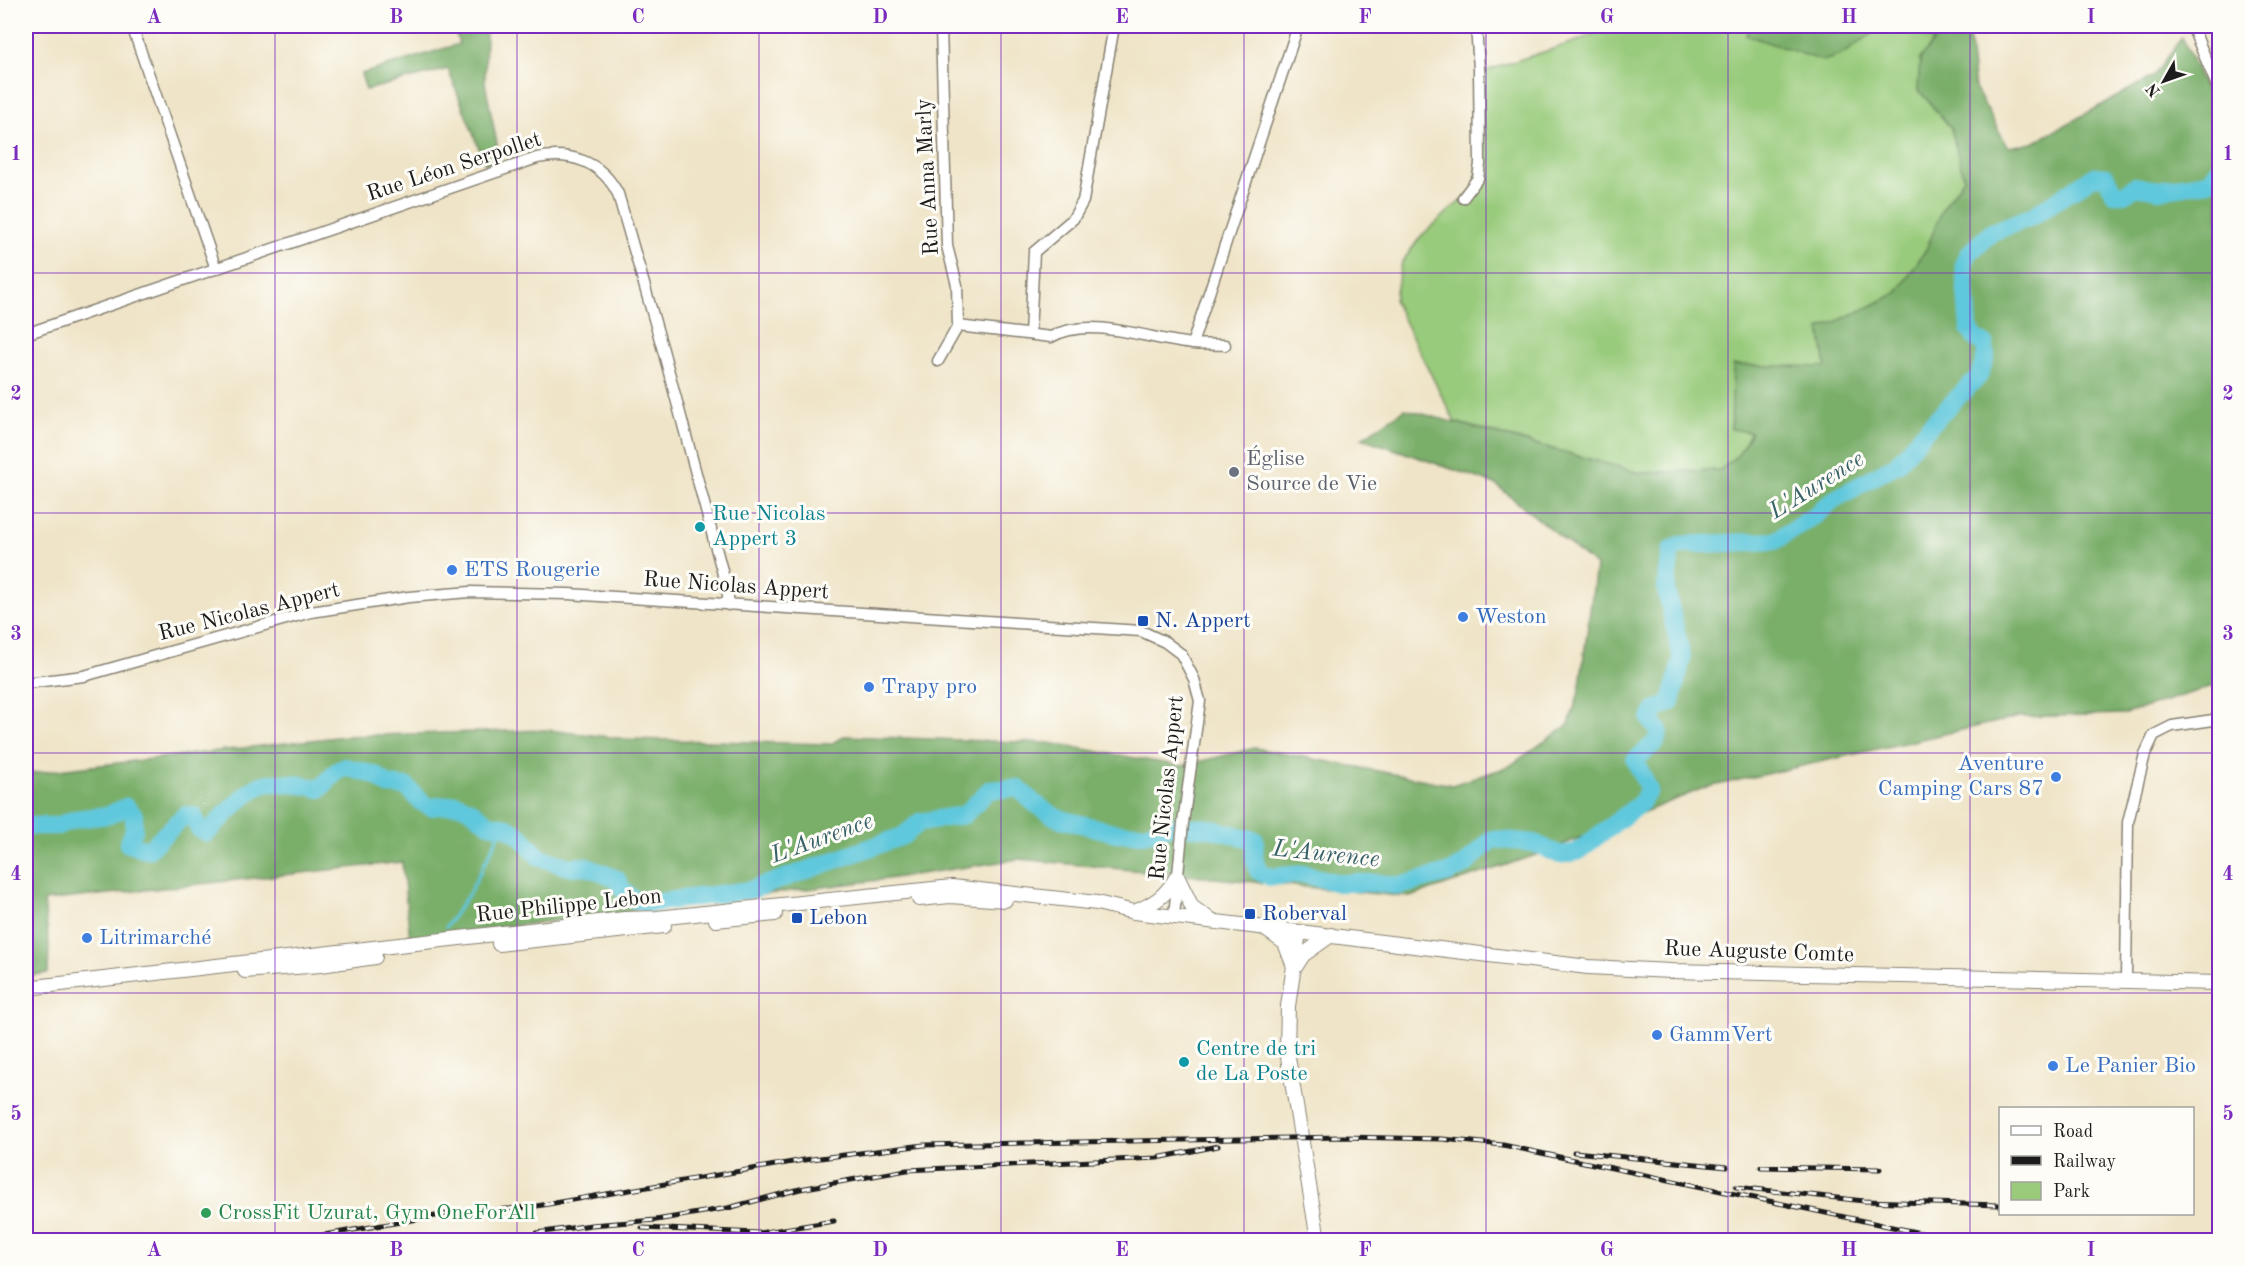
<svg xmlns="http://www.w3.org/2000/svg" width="2245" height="1266" viewBox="0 0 2245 1266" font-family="'Old Standard TT',serif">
<rect width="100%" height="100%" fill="#fdfcf7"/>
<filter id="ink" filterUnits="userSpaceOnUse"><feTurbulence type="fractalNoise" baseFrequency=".0167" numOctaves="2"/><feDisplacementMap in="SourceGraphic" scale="12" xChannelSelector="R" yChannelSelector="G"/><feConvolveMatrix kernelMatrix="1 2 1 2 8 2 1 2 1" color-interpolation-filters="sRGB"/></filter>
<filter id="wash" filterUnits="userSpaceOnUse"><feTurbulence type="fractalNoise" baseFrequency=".008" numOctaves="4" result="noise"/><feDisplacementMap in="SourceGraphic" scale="24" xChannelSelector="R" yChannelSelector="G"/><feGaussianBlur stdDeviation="1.35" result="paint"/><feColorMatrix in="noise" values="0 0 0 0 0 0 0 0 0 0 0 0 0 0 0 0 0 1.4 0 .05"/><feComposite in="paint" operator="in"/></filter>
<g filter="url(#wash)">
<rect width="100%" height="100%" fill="#efe4c7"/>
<path fill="#99cb7b" stroke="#5a744c" stroke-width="1.5" d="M1611 26H1750L1746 35 1873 33 1876 26H1906L1935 41 1918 89 1951 128 1965 178 1942 210 1927 248 1898 292 1875 304 1826 368 1751 432 1739 454 1720 470 1640 473 1455 422 1394 301 1402 262 1421 236 1476 187 1482 72 1577 41Z"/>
<path fill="#7aaf6b" stroke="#4b6644" stroke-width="1.5" d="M454 26H486L485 83 500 159 485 164 448 69 366 90 361 74 459 44Z
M1750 26H1876L1873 33 1841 55 1823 61 1746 35Z
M1906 26H1968L1975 88 2008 147 2033 143 2154 76 2182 37 2207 93 2219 108V684L2125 714 2019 717 1704 788 1542 853 1410 897 1019 859 887 879 410 939 402 862 44 901 49 946 48 973 26 976V774L345 736 547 730 627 739 831 744 844 736 1049 743 1181 766 1255 748 1452 785 1508 767 1569 724 1579 692 1596 566 1495 484 1362 438 1405 409 1640 473 1720 470 1739 454 1751 432 1731 429 1733 365 1826 367 1820 329 1875 304 1898 292 1927 248 1942 210 1964 178 1951 128 1918 89 1920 59 1934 41Z"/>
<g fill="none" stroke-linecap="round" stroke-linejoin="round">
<path stroke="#60c8dc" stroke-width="3" d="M446 927 470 892 503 827"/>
<path stroke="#60c8dc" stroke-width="18" d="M26 826H57L75 819 109 815 126 807 134 815V830L128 844 148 850 185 815 194 816 199 829 207 833C220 821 248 788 264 784 279 781 306 785 320 789L337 771 345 767 375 775 388 785 407 787 421 802 430 807 458 804 471 810 489 824 507 827 521 837 539 857 569 867 585 866 617 879C623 893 631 899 645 904L751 890 903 836 920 822 964 815 989 790 1018 788 1034 803 1057 818 1116 833 1143 834 1174 826 1208 828 1255 840 1254 857 1258 871 1270 877 1304 874 1338 883H1379L1399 886 1448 873 1465 865 1492 839 1534 843 1560 855 1577 852 1641 803 1649 790 1635 760 1656 742 1659 731 1650 719 1654 711 1671 702 1682 658 1666 589 1671 550 1680 545 1775 541 1816 515 1833 500 1897 464 1932 423 1979 376 1986 356 1985 344 1976 339 1969 329 1964 263 1970 252 1992 232 2031 217 2094 176 2106 177 2114 193 2125 194 2135 186 2158 190 2208 182 2220 167"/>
</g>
</g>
<g filter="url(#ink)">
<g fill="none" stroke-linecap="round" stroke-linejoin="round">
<g stroke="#868072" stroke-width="13">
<path id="minor" d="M132 26 216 269
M941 26 947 246 957 285 958 326 1051 337C1090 315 1150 340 1193 344 1203 345 1214 344 1225 345
M2192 26 2220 93
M1463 198 1478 178 1480 164 1479 69 1476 26
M26 334 537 158C571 151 602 162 618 194L663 350 728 593V605
M1030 334 1034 252 1073 219 1083 201 1114 26
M1192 344 1298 26
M938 361 958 326
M26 683 84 676 311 612 409 597 470 592 568 594 1141 631 1165 642 1181 654 1194 679 1200 701 1183 823 1174 916
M2126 981 2128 822 2145 754 2154 735 2172 726 2220 719"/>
</g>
<g stroke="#868072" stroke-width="16">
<path id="tertiary" d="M1177 876 1192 907 1208 918
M919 899 950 896 1005 900
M1134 912C1154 904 1167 895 1177 876
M716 920 775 914
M1265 929 1285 943 1293 964
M1299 932 1288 1006 1287 1051 1318 1240
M499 944 664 926
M1296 966 1303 955 1331 935
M245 971 321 965 375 957
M26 988 624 919 657 918 952 887 1097 903 1134 912 1588 967 1671 971 2220 983"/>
</g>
<use href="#minor" stroke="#fff" stroke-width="10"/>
<use href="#tertiary" stroke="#fff" stroke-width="14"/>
<g stroke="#1c1c1c" stroke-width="5">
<path id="rail" d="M1574 1152 1727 1167
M1761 1167 1880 1169
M1736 1187 1864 1201 2000 1205
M642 1228 759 1233 834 1221
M537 1233 591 1225 656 1220 728 1208 800 1189 907 1170 1157 1158 1218 1146
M295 1240 447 1214 531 1207 804 1160 924 1145 1342 1137 1442 1139 1503 1145 1954 1240"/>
</g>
<use href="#rail" stroke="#fdfcf7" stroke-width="3" stroke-dasharray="9" stroke-linecap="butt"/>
</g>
</g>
<path fill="none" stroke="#7b2cbf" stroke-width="1.5" stroke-opacity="0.55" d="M275 26V1240M517 26V1240M759 26V1240M1001 26V1240M1244 26V1240M1486 26V1240M1728 26V1240M1970 26V1240M26 273H2220M26 513H2220M26 753H2220M26 993H2220"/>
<circle fill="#6b7280" stroke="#fdfcf7" stroke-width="2" cx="1234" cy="472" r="6"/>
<g fill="#0f9aa8" stroke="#fdfcf7" stroke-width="2">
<circle cx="700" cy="527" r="6"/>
<circle cx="1184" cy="1062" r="6"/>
</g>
<g fill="#3f7fe0" stroke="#fdfcf7" stroke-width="2">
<circle cx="452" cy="570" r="6"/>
<circle cx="1463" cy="617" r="6"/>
<circle cx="869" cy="687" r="6"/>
<circle cx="2056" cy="777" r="6"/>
<circle cx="87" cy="938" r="6"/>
<circle cx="1657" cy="1035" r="6"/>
<circle cx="2053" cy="1066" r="6"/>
</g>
<g fill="#1a4fb4" stroke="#fdfcf7" stroke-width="2">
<rect x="1137" y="615" width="12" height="12" rx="3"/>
<rect x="1244" y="908" width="12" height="12" rx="3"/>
<rect x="791" y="912" width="12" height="12" rx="3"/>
</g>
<circle fill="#2e9e5b" stroke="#fdfcf7" stroke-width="2" cx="206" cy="1213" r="6"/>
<g text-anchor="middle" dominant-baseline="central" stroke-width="6" stroke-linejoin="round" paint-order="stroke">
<g font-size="22" fill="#1c1c1c" stroke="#fdfcf7">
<text transform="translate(454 167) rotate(-18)">Rue Léon Serpollet</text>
<text transform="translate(928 177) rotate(-93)">Rue Anna Marly</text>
<text transform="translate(736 586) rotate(4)">Rue Nicolas Appert</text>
<text transform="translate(249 612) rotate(-14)">Rue Nicolas Appert</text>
<text transform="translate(1167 788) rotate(-84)">Rue Nicolas Appert</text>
<text transform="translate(569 906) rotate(-6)">Rue Philippe Lebon</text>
<text transform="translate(1759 952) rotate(2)">Rue Auguste Comte</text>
</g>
<g font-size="22" fill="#5b616d" stroke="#fdfcf7" text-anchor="start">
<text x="1246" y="459">Église<tspan x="1246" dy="25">Source de Vie</tspan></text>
</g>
<g font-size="22" fill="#0d838f" stroke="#fdfcf7" text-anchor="start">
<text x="712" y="514">Rue Nicolas<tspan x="712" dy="25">Appert 3</tspan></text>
<text x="1196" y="1049">Centre de tri<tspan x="1196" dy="25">de La Poste</tspan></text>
</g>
<g font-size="22" fill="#366cbe" stroke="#fdfcf7" text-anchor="start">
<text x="464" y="570">ETS Rougerie</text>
<text x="1475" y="617">Weston</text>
<text x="881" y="687">Trapy pro</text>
<text x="2044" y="764" text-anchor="end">Aventure<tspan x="2044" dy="25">Camping Cars 87</tspan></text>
<text x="99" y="938">Litrimarché</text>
<text x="1669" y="1035">GammVert</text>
<text x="2065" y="1066">Le Panier Bio</text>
</g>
<g font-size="22" fill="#164399" stroke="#fdfcf7" text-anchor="start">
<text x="1155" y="621">N. Appert</text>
<text x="1262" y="914">Roberval</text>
<text x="809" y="918">Lebon</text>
</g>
<g font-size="22" fill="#27864d" stroke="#fdfcf7" text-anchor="start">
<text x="218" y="1213">CrossFit Uzurat, Gym OneForAll</text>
</g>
<g font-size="24" font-style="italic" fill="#376169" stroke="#fdfcf7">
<text transform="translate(1817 486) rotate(-32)">L'Aurence</text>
<text transform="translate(822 839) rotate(-20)">L'Aurence</text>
<text transform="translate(1326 855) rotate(6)">L'Aurence</text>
</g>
</g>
<rect width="2245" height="1266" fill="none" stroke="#fdfcf7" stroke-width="66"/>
<rect x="1999" y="1107" width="195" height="108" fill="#fdfcf7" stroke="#a3a29f" stroke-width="1.5"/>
<rect x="2011" y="1126" width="30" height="9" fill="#ffffff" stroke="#a3a29f" stroke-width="1.5"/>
<text x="2053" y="1137" font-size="18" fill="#1c1c1c">Road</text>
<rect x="2011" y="1156" width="30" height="9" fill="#1c1c1c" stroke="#a3a29f" stroke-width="1.5"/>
<text x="2053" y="1167" font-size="18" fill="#1c1c1c">Railway</text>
<rect x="2011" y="1182" width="30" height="18" fill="#99cb7b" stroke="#a3a29f" stroke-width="1.5"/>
<text x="2053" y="1197" font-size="18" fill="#1c1c1c">Park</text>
<g transform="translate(2164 81) rotate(230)" stroke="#fdfcf7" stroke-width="4.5" paint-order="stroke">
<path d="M0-4.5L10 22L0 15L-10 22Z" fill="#1c1c1c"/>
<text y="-9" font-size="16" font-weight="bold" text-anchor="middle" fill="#1c1c1c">N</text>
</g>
<rect x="33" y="33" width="2179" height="1200" fill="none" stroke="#7b2cbf" stroke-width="2"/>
<g font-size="20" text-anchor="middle" font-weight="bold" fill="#7b2cbf">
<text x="154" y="23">A</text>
<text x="396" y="23">B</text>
<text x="638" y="23">C</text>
<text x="880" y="23">D</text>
<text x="1122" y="23">E</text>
<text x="1365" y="23">F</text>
<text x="1607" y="23">G</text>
<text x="1849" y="23">H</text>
<text x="2091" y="23">I</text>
<text x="16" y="160">1</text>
<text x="2228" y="160">1</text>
<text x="16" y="400">2</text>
<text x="2228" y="400">2</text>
<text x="16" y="640">3</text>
<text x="2228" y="640">3</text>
<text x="16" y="880">4</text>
<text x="2228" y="880">4</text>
<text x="16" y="1120">5</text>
<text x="2228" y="1120">5</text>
<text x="154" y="1256">A</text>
<text x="396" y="1256">B</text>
<text x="638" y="1256">C</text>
<text x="880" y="1256">D</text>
<text x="1122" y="1256">E</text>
<text x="1365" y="1256">F</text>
<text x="1607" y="1256">G</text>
<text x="1849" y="1256">H</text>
<text x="2091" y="1256">I</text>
</g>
</svg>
